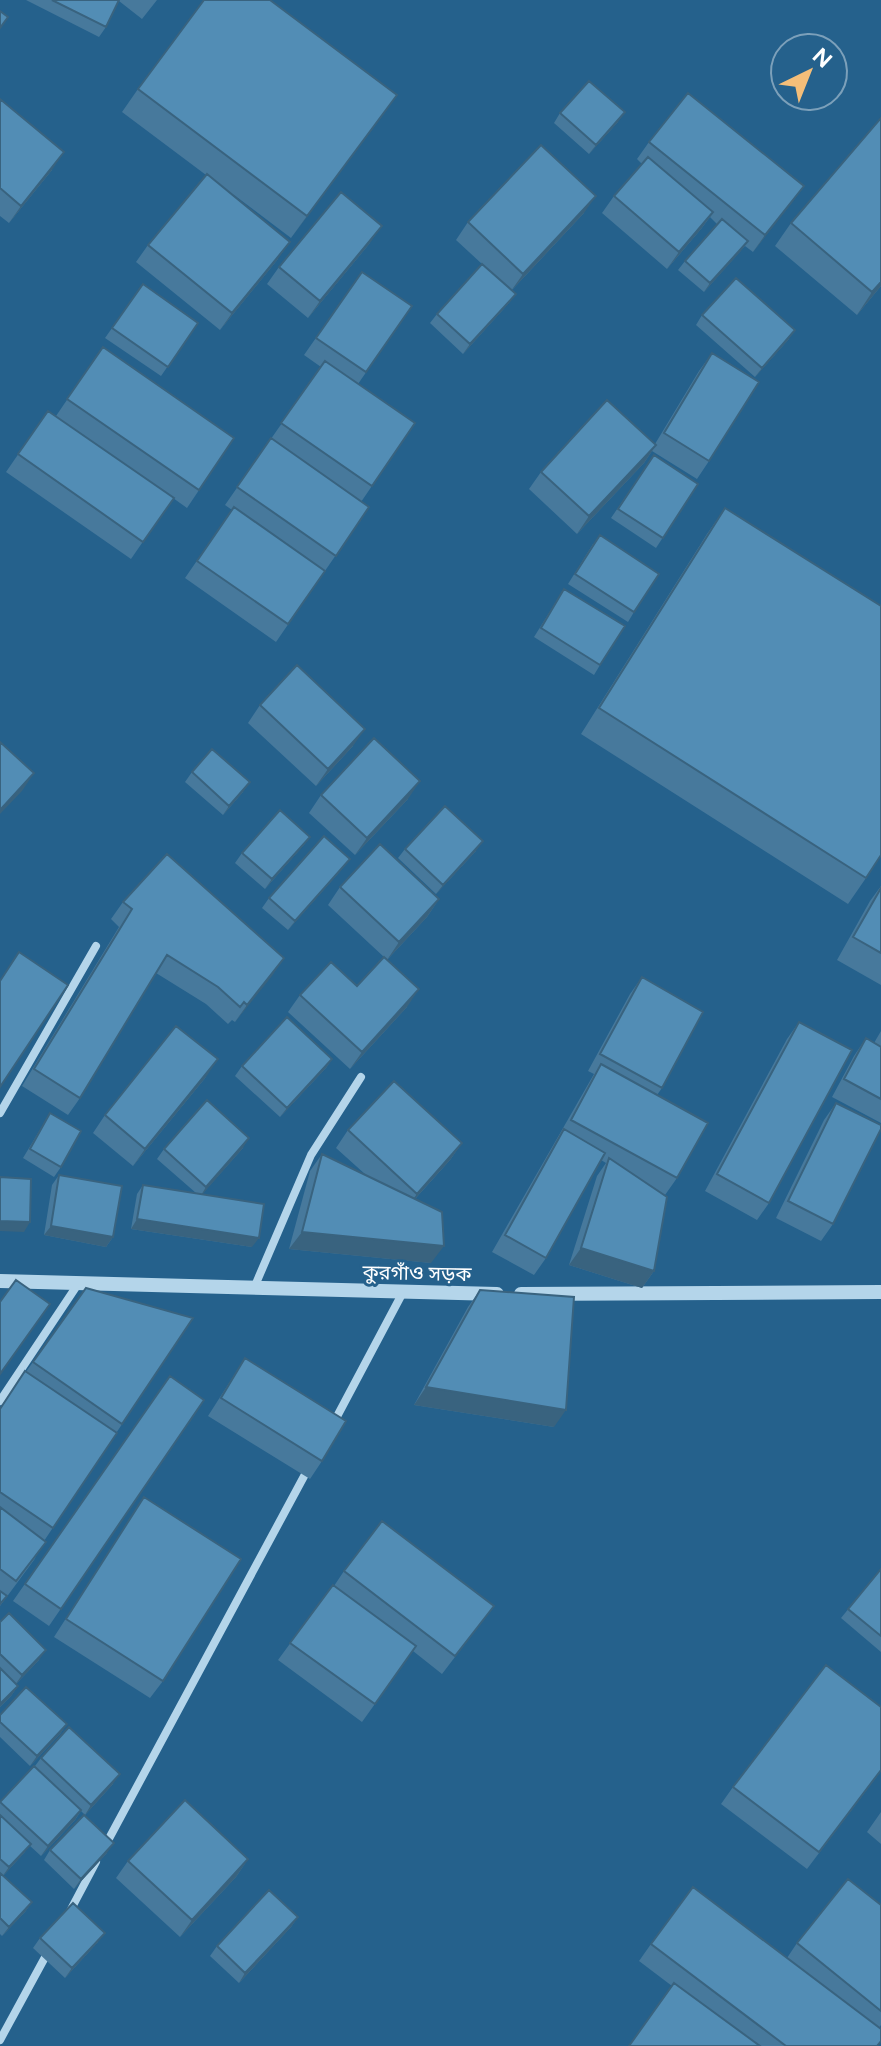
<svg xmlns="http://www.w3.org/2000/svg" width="881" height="2046" viewBox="0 0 881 2046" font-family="Figtree,'Noto Sans Bengali',sans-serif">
<rect width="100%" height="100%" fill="#25618c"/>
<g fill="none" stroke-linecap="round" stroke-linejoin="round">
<path stroke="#b4d5ea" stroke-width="8" d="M0 1113 96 946
M254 1288 311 1155 361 1077
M0 1401 78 1284
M333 1424 402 1294
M105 1846 309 1467
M69 1913 96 1862
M0 2040 49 1950"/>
<path stroke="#b4d5ea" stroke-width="14" d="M0 1281 497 1294
M521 1294 881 1292"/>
</g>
<path fill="#47799c" d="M26 0H157L142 19 119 1 106 27 99 37Z
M138 89 397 95 291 238 234 195 278 259 220 330 136 262 148 245 206 175 122 112Z
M0 99 52 170 9 223 0 216Z
M560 113 618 122 589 154 554 123Z
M649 142 804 186 753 252 745 246 704 292 678 270 685 261 717 224 710 217 701 229 667 269 602 213 614 196 642 164 637 159Z
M584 213 512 290 509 303 463 354 430 323 437 314 482 264 456 240 468 222Z
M791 223 881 286 857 315 775 246Z
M370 243 308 318 267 284 279 267Z
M362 272 412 306 358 384 415 423 361 502 369 507 276 642 185 578 232 510 225 505 321 367 304 355Z
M143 284 198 323 161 376 105 338Z
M702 315 789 339 755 377 696 325Z
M103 347 234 438 187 508 173 498 131 559 6 472 48 411 56 416Z
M712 353 709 461 697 479 652 451 644 463 577 534 529 489 541 472 655 444 699 371Z
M654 455 698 484 656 548 611 518Z
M725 508 866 878 848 904 581 734 707 534Z
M593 544 634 612 628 622 568 584Z
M564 589 600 665 594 675 534 637Z
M260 705 353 746 316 786 248 723Z
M192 772 243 792 223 815 185 782Z
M321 795 408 799 355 855 309 813Z
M310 837 303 846 265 889 235 863 242 853Z
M405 849 476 851 436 894 398 858Z
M343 868 288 930 262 908 269 898Z
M881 886V985L837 960 870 901Z
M340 887 439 899 427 917 387 960 407 1007 350 1069 288 1012 300 995 357 986 384 957 328 905Z
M123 902 284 958 235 1022 232 1020 228 1024 206 1004 156 973 80 1098 68 1115 22 1086 119 927 111 919Z
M642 977 662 1088 657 1095 677 1178 665 1195 654 1271 642 1288 569 1265 597 1176 606 1163 601 1160 546 1258 534 1275 492 1252 594 1074 588 1071 630 994Z
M799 1022 769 1203 757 1220 705 1191 787 1039Z
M881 1031V1123L832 1097 854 1056 866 1038 874 1043Z
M332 1059 326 1068 280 1117 235 1076 242 1066Z
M206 1077 133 1166 93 1133 105 1115Z
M836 1103 833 1224 821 1241 776 1218 824 1120Z
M50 1113 61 1167 54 1177 23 1158Z
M348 1130 462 1143 450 1160 415 1199 431 1263 289 1249 310 1171 322 1154 366 1175 336 1148Z
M243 1148 202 1194 252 1247 131 1229 137 1194 143 1185 196 1193 157 1159 164 1149Z
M59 1175 113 1237 106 1247 44 1235 52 1185Z
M86 1288 193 1318 44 1541 34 1560 0 1606V1408Z
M480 1290 554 1427 414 1405 468 1307Z
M245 1358 322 1461 310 1479 208 1416Z
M170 1376 204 1400 49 1626 13 1601Z
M144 1497 163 1681 150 1698 54 1637Z
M881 1569V1652L841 1618Z
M344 1571 481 1623 442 1674 413 1651 362 1722 278 1660 333 1585 334 1586Z
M0 1622 39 1660 16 1684 18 1686 11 1696 0 1707Z
M0 1715 67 1724 60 1734 30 1766 0 1737Z
M41 1758 113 1784 85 1815 81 1811 75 1820 41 1856 29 1845 24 1853 3 1876 32 1902 25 1912 2 1936 0 1934V1803L35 1766Z
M881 1771 807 1869 721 1804 733 1787Z
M881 1812V1844L867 1832Z
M50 1850 107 1853 74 1889 44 1860Z
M248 1859 236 1877 180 1937 116 1878 128 1861Z
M881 1905V2025L879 2028 878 2046H629L672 1986 639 1961 651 1944 787 1958 797 1943Z
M298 1917 291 1927 239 1983 210 1956 217 1946Z
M40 1938 98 1942 65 1978 33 1948Z"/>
<path fill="#39637f" d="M397 95 381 118 291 238 307 216Z
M625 112 618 122 589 154 596 145Z
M64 152 52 170 9 223 21 206Z
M804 186 792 203 753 252 765 235Z
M596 196 584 213 511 291 523 274Z
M713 212 701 229 667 269 679 252Z
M382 226 370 243 308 318 320 301Z
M748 241 741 251 704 292 710 283Z
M290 242 278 259 220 330 232 313Z
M881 282V286L857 315 872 292Z
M516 294 509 303 463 354 470 344Z
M795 330 789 339 755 377 762 368Z
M656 445 644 463 577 534 589 516Z
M365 729 353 746 316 786 328 769Z
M34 773 22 791 0 814V810Z
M420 781 408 799 355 855 367 838Z
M250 782 243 792 223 815 229 806Z
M310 837 303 846 265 889 272 879Z
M483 841 476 851 436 894 443 885Z
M350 859 343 868 288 930 295 921Z
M439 899 427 917 387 960 399 942Z
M284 958 272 976 235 1022 247 1005Z
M419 989 407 1007 350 1069 362 1052Z
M218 1059 206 1077 133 1166 145 1149Z
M332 1059 326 1068 280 1117 287 1108Z
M249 1138 243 1148 200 1197 206 1187Z
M462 1143 450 1160 404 1211 417 1194Z
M137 1219 259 1238 252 1247 131 1229Z
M0 1221 30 1222 24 1232 0 1231Z
M51 1226 113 1237 106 1247 44 1235Z
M302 1232 444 1246 431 1263 289 1249Z
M581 1248 654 1271 642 1288 569 1265Z
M426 1387 566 1410 554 1427 414 1405Z
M46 1650 39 1660 15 1685 22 1675Z
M18 1686 11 1696 0 1707V1704Z
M67 1724 60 1734 30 1766 37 1756Z
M120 1774 113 1784 85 1815 91 1805Z
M81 1810 75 1820 41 1856 48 1846Z
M114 1843 107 1853 74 1889 81 1879Z
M31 1844 24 1853 2 1877 9 1867Z
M248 1859 236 1877 180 1937 192 1920Z
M32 1902 25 1912 2 1936 9 1927Z
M298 1917 291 1927 239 1983 245 1973Z
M105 1933 98 1942 65 1978 72 1968Z"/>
<path fill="#528db5" stroke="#39637f" stroke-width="2" d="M52 0H119L106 27Z
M204 0H270L397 95 307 216 138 89Z
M0 11 8 17 0 28Z
M589 81 625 112 596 145 560 113Z
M688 93 804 186 765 235 649 142Z
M0 99 64 152 21 206 0 188Z
M881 118V282L872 292 791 223Z
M541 145 596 196 523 274 468 222Z
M648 157 713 212 679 252 614 196Z
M207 174 290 242 232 313 148 245Z
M341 192 382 226 320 301 279 267Z
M722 219 748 241 710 283 685 261Z
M482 264 516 294 470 344 437 314Z
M362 272 412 306 366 372 316 338Z
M736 278 795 330 762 368 702 315Z
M143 284 198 323 168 367 112 328Z
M103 347 234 438 199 490 67 399Z
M712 353 759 382 709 461 664 433Z
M325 361 415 423 372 486 281 423Z
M607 400 656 445 589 516 541 472Z
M48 411 174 498 143 542 18 454Z
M271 438 369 507 336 556 237 487Z
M654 455 698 484 663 538 618 509Z
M234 507 325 571 288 624 197 561Z
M725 508 881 606V855L866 878 599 708Z
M600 535 659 574 634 612 575 574Z
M564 589 625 626 600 665 541 628Z
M297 665 365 729 328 769 260 705Z
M374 738 420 781 367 838 321 795Z
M0 742 34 773 0 810Z
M212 749 250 782 229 806 192 772Z
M445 806 483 841 443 885 405 849Z
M280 810 310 837 272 879 242 853Z
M324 836 350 859 295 921 269 898Z
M380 844 439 899 399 942 340 887Z
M167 854 284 958 247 1005 244 1002 240 1007 218 987 167 955 80 1098 34 1069 132 909 123 902Z
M881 888V953L853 937Z
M19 952 68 985 0 1087V981Z
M384 957 419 989 362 1052 300 995 331 962 357 986Z
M642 977 703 1012 662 1088 600 1054Z
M287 1017 332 1059 287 1108 242 1066Z
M799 1022 852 1050 769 1203 717 1174Z
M176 1026 218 1059 145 1149 105 1115Z
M866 1038 881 1047V1099L844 1079Z
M601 1064 708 1123 677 1178 571 1120Z
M394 1081 462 1143 417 1194 348 1130Z
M207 1100 249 1138 206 1187 164 1149Z
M836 1103 881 1125V1129L833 1224 788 1201Z
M50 1113 81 1131 61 1167 30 1149Z
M564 1129 605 1153 546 1258 505 1235Z
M322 1154 442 1212 444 1246 302 1232Z
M609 1158 667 1197 654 1271 581 1248Z
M59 1175 122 1186 113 1237 51 1226Z
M0 1177 31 1179 30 1222 0 1221Z
M143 1185 264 1204 259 1238 137 1219Z
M16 1280 50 1304 0 1374V1302Z
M86 1288 193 1318 122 1424 33 1362Z
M480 1290 574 1297 566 1410 426 1387Z
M245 1358 346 1421 322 1461 221 1398Z
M25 1371 117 1433 53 1528 0 1492V1409Z
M170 1376 204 1400 61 1609 25 1584Z
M144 1497 241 1559 163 1681 66 1619Z
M0 1507 46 1542 16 1581 0 1569Z
M382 1521 494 1606 455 1656 344 1571Z
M881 1569V1636L848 1609Z
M333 1585 416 1646 375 1704 290 1643Z
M0 1591 7 1596 0 1604Z
M9 1613 46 1650 22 1675 0 1654V1622Z
M826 1665 881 1707V1770L819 1852 733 1787Z
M0 1668 18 1686 0 1704Z
M26 1687 67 1724 37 1756 0 1722V1715Z
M69 1727 120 1774 91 1805 41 1758Z
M34 1766 81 1810 48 1846 0 1802Z
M185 1800 248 1859 192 1920 128 1861Z
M0 1815 31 1844 9 1867 0 1859Z
M84 1815 114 1843 81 1879 50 1850Z
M0 1873 32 1902 9 1927 0 1918Z
M848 1879 881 1905V2011L797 1943Z
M693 1887 881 2029V2041L877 2046H786L651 1944Z
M269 1890 298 1917 245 1973 217 1946Z
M73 1903 105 1933 72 1968 40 1938Z
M674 1983 760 2046H629Z"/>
<g text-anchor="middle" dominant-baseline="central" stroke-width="6" stroke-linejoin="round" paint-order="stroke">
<g font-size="20" fill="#fff" stroke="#25618c">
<text transform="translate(417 1273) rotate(1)">কুরগাঁও সড়ক</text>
</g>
</g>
<g transform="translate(809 72) rotate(43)"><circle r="38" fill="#25618c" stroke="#7ca0ba" stroke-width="2"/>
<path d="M0-6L14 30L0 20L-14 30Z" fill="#f4be79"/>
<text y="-12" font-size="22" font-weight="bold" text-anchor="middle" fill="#ffffff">N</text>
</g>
</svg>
